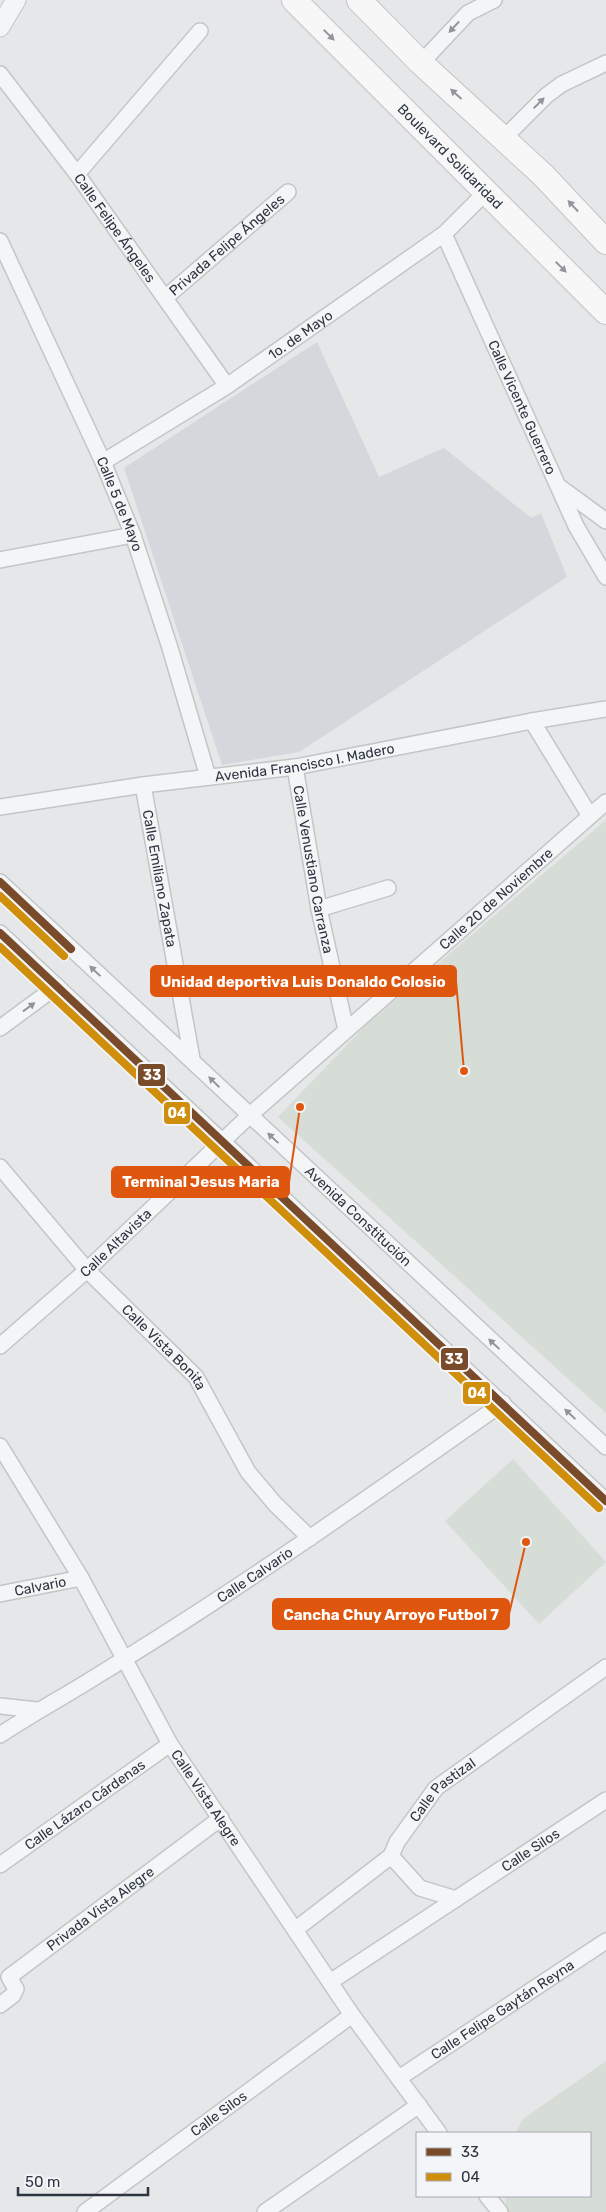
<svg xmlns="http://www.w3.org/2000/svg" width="606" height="2212" viewBox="0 0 606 2212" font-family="Rubik,sans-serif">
<rect width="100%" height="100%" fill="#e5e7e9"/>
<path fill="#d4d7dc" d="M317 342 379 477 444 448 531 518 541 513 567 577 299 752 222 765 124 468Z"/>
<path fill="#d6dcd6" d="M606 820V1413L278 1117 365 1026Z
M513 1459 606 1562 539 1624 445 1521Z
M606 2061V2212H507L505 2196H590V2133H515L523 2119Z"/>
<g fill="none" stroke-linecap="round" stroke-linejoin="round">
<g stroke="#c3c5c7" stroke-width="18">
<g id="minor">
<path d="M421 63 468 13 494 0"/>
<path id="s1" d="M0 74 77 174 227 386"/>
<path d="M504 138 547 95 562 84 606 63"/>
<path d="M77 174 200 31"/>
<path id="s2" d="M444 234 576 526 606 577"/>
<path id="s3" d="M0 241 103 462 133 535 170 648 208 777"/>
<path id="s4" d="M166 297 288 192"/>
<path id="s5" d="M103 462 227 386 444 234 487 191"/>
<path d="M561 488 606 521"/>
<path d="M0 560 133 535"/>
<path d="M532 721 590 816"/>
<path id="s6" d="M295 767 319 909 346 1030"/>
<path id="s7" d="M143 785 192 1059"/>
<path id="s8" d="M0 807 143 785 295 767 532 721 606 709"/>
<path id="s9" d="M0 882 606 1447"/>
<path d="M319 909 388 888"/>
<path d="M0 933 606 1501"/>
<path d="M0 1028 57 986"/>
<path id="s10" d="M0 1167 87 1270 196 1377 248 1472 275 1504 310 1538"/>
<path id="s11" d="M0 1346 87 1270 249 1116 606 802"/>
<path id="s12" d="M0 1446 81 1578 170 1744 352 2015 439 2133"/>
<path id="s13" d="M0 1594 81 1578"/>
<path d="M0 1706 37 1710"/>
<path id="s14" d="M0 1735C33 1713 67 1695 100 1674 238 1590 371 1496 503 1403"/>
<path d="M391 1856 420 1888 456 1899"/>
<path id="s15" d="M0 1865 170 1744"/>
<path id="s16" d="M296 1929 391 1856 397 1842 436 1788 606 1667"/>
<path id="s17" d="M330 1982 606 1800"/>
<path id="s18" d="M0 2005 13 1995 16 1989 9 1977 221 1818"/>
<path id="s19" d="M399 2078 606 1941"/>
<path d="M487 2196 500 2212"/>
<path id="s20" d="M85 2212 352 2015"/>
<path d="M265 2212 419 2105"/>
</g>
</g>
<g stroke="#c3c5c7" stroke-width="21">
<path id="tertiary" d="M0 27 16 0"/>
</g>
<g stroke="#c2c4c6" stroke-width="26">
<g id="primary">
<path id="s21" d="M294 0 606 312"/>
<path d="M359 0 421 63 543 175 606 242"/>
</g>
</g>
<use href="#minor" stroke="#f4f5f6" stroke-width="15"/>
<use href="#tertiary" stroke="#f4f5f6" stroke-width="19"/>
<use href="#primary" stroke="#f7f7f8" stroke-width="24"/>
<g stroke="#f3f5f8" stroke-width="11">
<path id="bus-1" d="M0 882 71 949
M0 933 606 1501"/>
</g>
<g stroke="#f3f5f8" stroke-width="11">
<path id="bus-2" d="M0 896 64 956
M0 947 599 1508"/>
</g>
<use href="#bus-1" stroke="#7a4b2a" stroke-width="8"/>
<use href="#bus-2" stroke="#cf8f0d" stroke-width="8"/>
</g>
<defs><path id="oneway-solid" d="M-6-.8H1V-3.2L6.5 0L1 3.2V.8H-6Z" transform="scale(1.25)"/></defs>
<g fill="#90959c">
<use href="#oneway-solid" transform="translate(454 27) rotate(133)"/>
<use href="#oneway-solid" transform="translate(539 103) rotate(-45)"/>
<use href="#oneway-solid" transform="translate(95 971) rotate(-137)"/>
<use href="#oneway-solid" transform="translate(29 1007) rotate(-36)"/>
<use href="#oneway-solid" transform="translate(214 1082) rotate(-136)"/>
<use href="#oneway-solid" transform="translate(273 1138) rotate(-137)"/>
<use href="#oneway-solid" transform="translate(494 1344) rotate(-137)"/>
<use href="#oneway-solid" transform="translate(570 1414) rotate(-137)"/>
</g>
<g fill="#92969c">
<use href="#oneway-solid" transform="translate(329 35) rotate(45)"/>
<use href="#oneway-solid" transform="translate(456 94) rotate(-138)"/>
<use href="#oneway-solid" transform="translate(573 206) rotate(-133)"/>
<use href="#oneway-solid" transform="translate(561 267) rotate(45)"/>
</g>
<g text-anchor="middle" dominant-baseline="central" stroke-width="4" stroke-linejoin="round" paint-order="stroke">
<g font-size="14" fill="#2d3541" stroke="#f3f5f8">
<text stroke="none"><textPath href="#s21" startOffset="221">Boulevard Solidaridad</textPath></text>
<text stroke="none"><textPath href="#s1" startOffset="192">Calle Felipe Ángeles</textPath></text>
<text stroke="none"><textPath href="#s4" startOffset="80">Privada Felipe Ángeles</textPath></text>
<text stroke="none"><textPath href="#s5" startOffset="235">1o. de Mayo</textPath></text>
<text stroke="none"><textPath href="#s2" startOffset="190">Calle Vicente Guerrero</textPath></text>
<text stroke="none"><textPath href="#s3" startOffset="289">Calle 5 de Mayo</textPath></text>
<text stroke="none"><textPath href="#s8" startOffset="308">Avenida Francisco I. Madero</textPath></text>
<text stroke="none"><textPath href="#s6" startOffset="104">Calle Venustiano Carranza</textPath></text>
<text stroke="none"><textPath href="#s7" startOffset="95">Calle Emiliano Zapata</textPath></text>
<text stroke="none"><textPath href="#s11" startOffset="668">Calle 20 de Noviembre</textPath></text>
<text stroke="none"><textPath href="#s9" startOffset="490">Avenida Constitución</textPath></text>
<text stroke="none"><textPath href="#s11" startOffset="155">Calle Altavista</textPath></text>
<text stroke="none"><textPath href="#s10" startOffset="244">Calle Vista Bonita</textPath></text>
<text stroke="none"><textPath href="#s14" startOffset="301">Calle Calvario</textPath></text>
<text stroke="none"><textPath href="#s13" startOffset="41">Calvario</textPath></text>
<text stroke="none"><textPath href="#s16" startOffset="205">Calle Pastizal</textPath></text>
<text stroke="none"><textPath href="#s12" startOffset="408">Calle Vista Alegre</textPath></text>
<text stroke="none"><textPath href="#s15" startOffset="104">Calle Lázaro Cárdenas</textPath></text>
<text stroke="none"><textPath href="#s17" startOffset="240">Calle Silos</textPath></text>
<text stroke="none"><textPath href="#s18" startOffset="151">Privada Vista Alegre</textPath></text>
<text stroke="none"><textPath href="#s19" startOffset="124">Calle Felipe Gaytán Reyna</textPath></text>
<text stroke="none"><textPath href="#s20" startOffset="166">Calle Silos</textPath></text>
</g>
</g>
<path fill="none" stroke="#df570f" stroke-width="2" d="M464 1071L456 981M300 1107L289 1182M526 1542L509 1614"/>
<g fill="#df570f" stroke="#f3f5f8" stroke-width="2">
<circle cx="464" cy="1071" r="5"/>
<circle cx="300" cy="1107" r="5"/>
<circle cx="526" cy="1542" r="5"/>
</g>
<g fill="#df570f" stroke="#df570f" stroke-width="2">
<rect x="151" y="966" width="305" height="30" rx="5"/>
<rect x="112" y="1167" width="177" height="30" rx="5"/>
<rect x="273" y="1599" width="236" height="30" rx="5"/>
</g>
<g font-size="15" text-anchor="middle" font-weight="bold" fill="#fff">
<text x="303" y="987">Unidad deportiva Luis Donaldo Colosio</text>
<text x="201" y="1187">Terminal Jesus Maria</text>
<text x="391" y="1620">Cancha Chuy Arroyo Futbol 7</text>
</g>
<g stroke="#f3f5f8" stroke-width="2">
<rect x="137" y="1063" width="29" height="24" rx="5" fill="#7a4b2a"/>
<rect x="163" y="1101" width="28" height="24" rx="5" fill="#cf8f0d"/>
<rect x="440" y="1347" width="29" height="24" rx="5" fill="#7a4b2a"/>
<rect x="462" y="1381" width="29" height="24" rx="5" fill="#cf8f0d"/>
</g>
<g font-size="14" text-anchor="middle" font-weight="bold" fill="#fff">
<text x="152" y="1080">33</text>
<text x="177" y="1118">04</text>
<text x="454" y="1364">33</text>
<text x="477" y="1398">04</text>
</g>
<rect x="416" y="2132" width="175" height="65" fill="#f3f5f8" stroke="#a4a8af"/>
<rect x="426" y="2148" width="25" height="8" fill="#7a4b2a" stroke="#a4a8af"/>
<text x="461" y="2157" font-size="15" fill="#2d3541">33</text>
<rect x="426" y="2173" width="25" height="8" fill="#cf8f0d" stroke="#a4a8af"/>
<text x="461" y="2182" font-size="15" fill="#2d3541">04</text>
<path d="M18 2187v8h130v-8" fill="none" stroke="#2d3541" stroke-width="2.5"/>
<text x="25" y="2187" font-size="15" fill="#2d3541" stroke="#f3f5f8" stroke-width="4" paint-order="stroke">50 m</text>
</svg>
